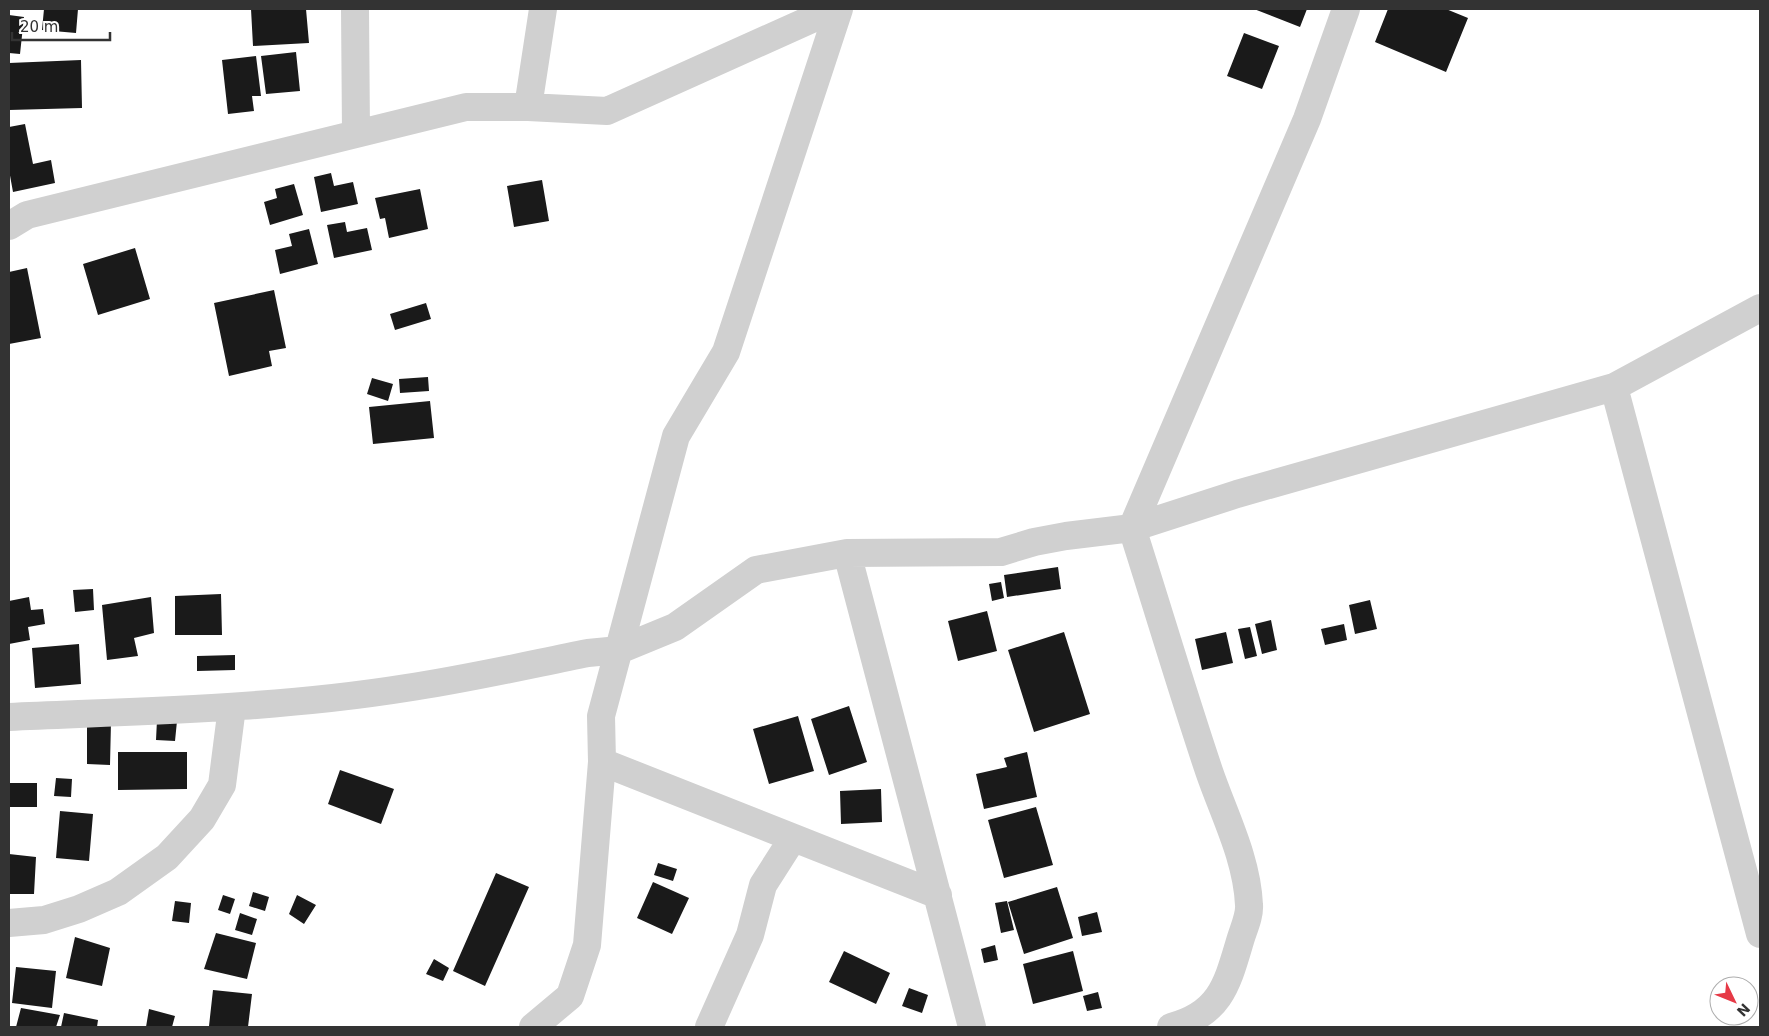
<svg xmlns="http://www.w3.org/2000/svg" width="1769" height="1036" viewBox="0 0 1769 1036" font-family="'DejaVu Sans',sans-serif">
<rect width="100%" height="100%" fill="#fff"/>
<path fill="#1a1a1a" d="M44 9H78L76 33 42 30Z
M251 9H306L309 43 253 46Z
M1254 9H1307L1300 27Z
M1388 9H1446L1468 18 1446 72 1375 42Z
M9 15 24 17 20 54 9 53Z
M1244 33 1279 46 1262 89 1227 76Z
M296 52 300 91 266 94 261 56Z
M256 56 261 96H252L254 111 228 114 222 60Z
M81 60 82 108 9 110V63Z
M25 124 33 164 51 160 55 183 13 192 9 170V127Z
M331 173 334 186 353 182 358 204 321 212 314 177Z
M542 180 549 221 514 227 507 186Z
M294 184 303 215 270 225 264 202 277 198 275 189Z
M420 189 428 229 389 238 385 218 380 219 375 198Z
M345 222 347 232 367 228 372 250 334 258 327 225Z
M309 229 318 264 280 274 275 250 292 246 289 234Z
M135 248 150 299 98 315 83 264Z
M27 268 41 338 9 344V272Z
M274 290 286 348 269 351 272 366 229 376 214 303Z
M426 303 431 319 395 330 390 314Z
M428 377 429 391 400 393 399 379Z
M372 378 393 384 388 401 367 394Z
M430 401 434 438 373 444 369 407Z
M1058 567 1061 589 1007 597 1004 575Z
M1001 582 1004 598 992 601 989 584Z
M93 589 94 610 75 612 73 590Z
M221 594 222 635H175V596Z
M29 597 31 610 43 609 45 624 28 627 30 640 9 644V601Z
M151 597 154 633 134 638 138 656 107 660 102 605Z
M1370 600 1377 629 1355 634 1349 605Z
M987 611 997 651 958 661 948 621Z
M1271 620 1277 650 1262 654 1255 624Z
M1344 624 1347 640 1325 645 1321 629Z
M1250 627 1257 656 1245 659 1238 629Z
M1064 632 1090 714 1034 732 1008 650Z
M1226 632 1233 663 1202 670 1195 639Z
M79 644 81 684 35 688 32 648Z
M235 655V670L197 671V656Z
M849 706 867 762 829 775 811 719Z
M798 716 814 771 769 784 753 729Z
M157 720 177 721 175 741 156 740Z
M87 722H111L110 765 87 764Z
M118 752H187V789L118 790Z
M1027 752 1037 797 984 809 976 774 1007 767 1004 758Z
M340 770 394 789 381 824 328 804Z
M56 778 72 779 71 797 54 796Z
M9 783H37V807H9Z
M881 789 882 822 841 824 840 791Z
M1036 807 1053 865 1004 878 988 820Z
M60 811 93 814 89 861 56 858Z
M9 854 36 857 34 894H9Z
M658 863 677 869 673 881 654 875Z
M496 873 529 887 485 986 453 971Z
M653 882 689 898 672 934 637 918Z
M1057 887 1073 938 1024 954 1008 902Z
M253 892 269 897 265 911 249 906Z
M223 895 235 899 230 914 218 910Z
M297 895 316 905 304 924 289 914Z
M175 901 191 903 189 923 172 921Z
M1007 901 1014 930 1001 933 995 903Z
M1097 912 1102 932 1082 936 1078 917Z
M240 913 257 919 252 935 235 930Z
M216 933 256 943 247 979 204 969Z
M75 937 110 948 102 986 66 978Z
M995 945 998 960 984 963 981 949Z
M844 951 890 973 876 1004 829 982Z
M1073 951 1083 991 1033 1004 1023 964Z
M434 959 449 968 443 981 426 974Z
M16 967 56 971 52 1008 12 1003Z
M909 988 928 995 922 1013 902 1006Z
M213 990 252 994 248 1027 209 1026Z
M1098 992 1102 1008 1087 1011 1083 996Z
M21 1008 60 1015 56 1027H16Z
M149 1009 175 1016 172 1027H146Z
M64 1013 98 1020 97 1027H61Z"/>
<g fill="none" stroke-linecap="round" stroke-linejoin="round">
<path stroke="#d0d0d0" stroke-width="28" d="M355 9 356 133
M528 107 543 9
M9 226 27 215 466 107H528L607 111 834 9
M1614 387 1760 934
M847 553 972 1027
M9 717C141 711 275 709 406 688 467 679 528 665 588 653L619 650 675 627 756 570 847 553 1001 552 1034 542 1066 536 1132 528 1237 494 1614 387 1760 308
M602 762 938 895
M9 923 44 920 79 909 118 892 167 857 202 819 222 785 232 707
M533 1027 570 996 587 945 602 762 601 716 676 436 726 352 839 9
M709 1027 750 935 763 885 793 838
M1171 1027C1220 1014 1227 985 1240 941 1243 930 1250 916 1249 905 1247 858 1224 815 1209 771 1182 691 1158 609 1132 528L1307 119 1346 9"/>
</g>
<rect width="1769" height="1036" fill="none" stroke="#333333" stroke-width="20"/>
<g transform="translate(1734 1001) rotate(133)"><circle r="24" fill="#ffffff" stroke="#adadad"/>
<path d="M0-4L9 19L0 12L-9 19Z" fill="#e63946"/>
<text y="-8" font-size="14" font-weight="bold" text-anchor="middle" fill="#333333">N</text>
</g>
<path d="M12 32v8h98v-8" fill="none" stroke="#333333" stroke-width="2.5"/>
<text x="20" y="32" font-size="15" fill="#333333" stroke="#ffffff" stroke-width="4" paint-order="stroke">20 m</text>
</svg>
